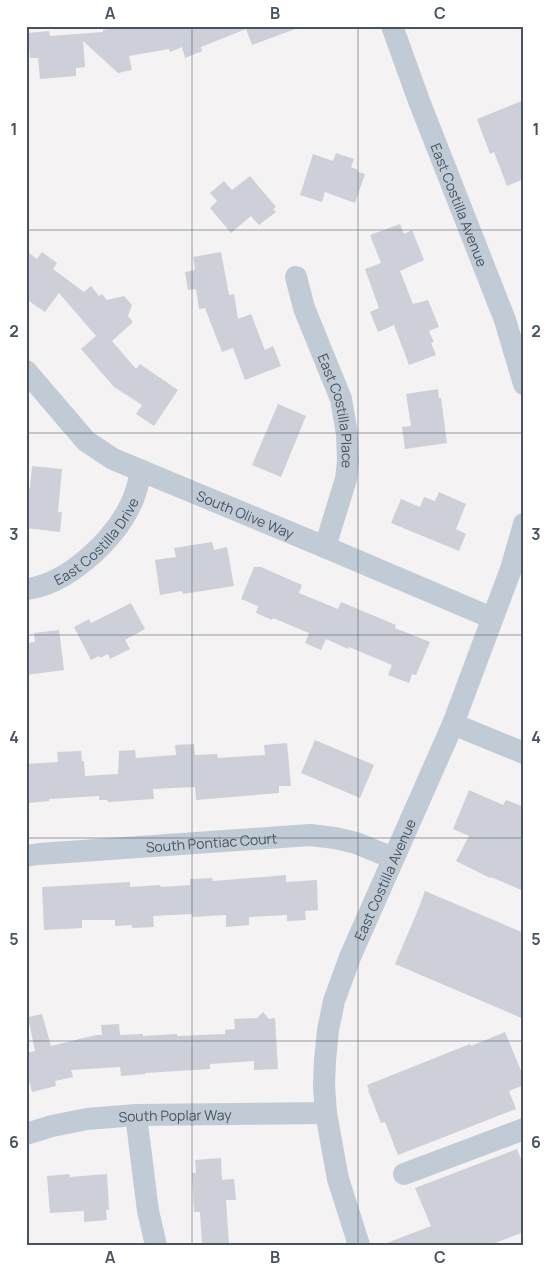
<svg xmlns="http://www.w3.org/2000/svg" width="550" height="1271" viewBox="0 0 550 1271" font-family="Manrope,sans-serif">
<rect width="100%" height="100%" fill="#f4f2f2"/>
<path fill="#cdd0d8" d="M123 26H298V28L252 45 246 29 201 47 202 51 185 58 182 47 170 52 169 49 129 56 132 70 118 73 83 41 85 67 76 68V76L40 79 38 58H30L28 33 49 31 50 36 103 32V30Z
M524 100V179L507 186 494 152 490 154 477 119Z
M336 153 354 159 351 167 358 170V172L365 174 355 203 325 192 322 202 300 195 313 154 333 161Z
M250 176 276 207 273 209 276 212 259 225 251 216 231 233 210 208 217 201 210 193 224 181 232 190Z
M400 224 404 234 412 230 424 260 400 271 413 304 428 300 439 327 429 331 434 342 431 343 436 355 409 365 394 325 378 332 370 312 379 308 365 269 381 263 370 235Z
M26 251 37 259 42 252 57 263 53 269 84 292 91 286 99 296 102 294 107 300 124 296 132 305 128 316 133 322 112 341 136 369 140 364 178 390 154 426 136 414 142 405 114 387 81 349 96 336 59 293 45 312 26 299Z
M221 252 229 295 234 294 238 319 251 314 265 350 273 346 281 366 245 380 233 348 222 352 205 308 199 309 196 289 188 290 185 272 195 270 193 257Z
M438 389 439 398H441L447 443 405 449 402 427 411 426 406 394Z
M278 404 306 416 281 477 252 465Z
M32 466 62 469 58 512H62L60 532 26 528V488H30Z
M439 492 466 504 456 529 466 534 459 551 391 523 401 499 420 507 424 497 435 501Z
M212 542 214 550 227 547 234 586 183 594 182 591 160 595 155 560 176 557 174 548Z
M254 567H261L302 585 299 593 338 609 341 602 396 625 395 628 430 642 416 675 412 674 409 683 388 675 392 665 349 647 348 649 326 639 321 650 305 643 309 633 273 618 272 620 256 613 258 606 241 599Z
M131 603 145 629 125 640 130 649 110 659 108 654 100 658 99 656 91 660 74 627 89 619 91 623Z
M59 630 64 670 26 675V643L35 642 34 633Z
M315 740 374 765 360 798 301 773Z
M287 743 291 786H279V793L196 800 195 787 153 789 154 799 108 802 107 800H99V796L49 799V801L29 803 26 764 58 762 57 752 81 751 82 761H84L85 776 118 774 119 751 135 750 136 758 176 755 175 745 194 744 195 755 217 754 218 758 265 755 264 745Z
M469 790 503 805 506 800 524 807V891L491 877 490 878 456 861 469 836 453 829Z
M286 875V882L317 880 318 910 305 911 306 920 287 921V915L249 917V925L226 927V915L192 917V914L153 916 154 927 132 928V925L115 926V920H82V928L44 930 42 887 130 882V887L160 885 161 887 190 885V879L212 878 213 881Z
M425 891 524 933V1019L395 964 417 912Z
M263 1012 269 1019 275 1018 278 1069 254 1070V1061L210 1064V1069L145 1073V1074L121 1076 120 1067 71 1070 73 1077 55 1081 56 1086 32 1092 26 1069V1053L35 1051 28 1017 42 1014 51 1046 96 1035H102L101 1025 119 1024 120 1035 143 1034V1036L177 1034V1036L225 1034V1030L235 1029 234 1019 257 1018Z
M505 1032 524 1078V1085L509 1091 516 1109 398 1155 385 1122 381 1123 368 1090 369 1089 367 1085 470 1044 471 1046Z
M517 1149 524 1167V1232L490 1245H387V1243L431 1226 415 1188Z
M221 1158 222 1180 234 1179 236 1200H226L229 1245H202L200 1212H194L192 1173H196L195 1160Z
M69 1174 70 1177 107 1174 109 1210H106L107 1220 84 1222V1211L50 1213 47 1176Z"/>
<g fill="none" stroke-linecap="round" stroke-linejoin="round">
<g stroke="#c1cbd5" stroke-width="22">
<path id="s1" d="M392 26 419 101 505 320 524 384"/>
<path id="s2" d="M296 277 304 308 341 399 347 434 348 461 346 479 325 547"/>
<path id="s3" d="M26 371 86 441 113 459 325 547 492 618"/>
<path id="s4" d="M26 589C67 585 114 540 131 504 136 494 138 482 142 471"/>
<path d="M453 724 524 753"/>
<path id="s5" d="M26 856 39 854 310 835 335 838 356 843 393 858"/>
<path d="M136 1115 148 1211 156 1245"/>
<path id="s6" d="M26 1134 52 1126 87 1119 136 1115 326 1113"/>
<path d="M404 1174 524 1129"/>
<path id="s7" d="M359 1245 338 1179 326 1113 324 1086 325 1060 328 1030 334 1001 350 957 453 724 511 569 524 524"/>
</g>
</g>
<path fill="none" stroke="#475362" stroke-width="1" stroke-opacity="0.55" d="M192 26V1245M358 26V1245M26 230H524M26 433H524M26 635H524M26 838H524M26 1041H524"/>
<g text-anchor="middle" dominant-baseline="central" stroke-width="4.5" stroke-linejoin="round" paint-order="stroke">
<g font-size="14" fill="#475362" stroke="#fff">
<text stroke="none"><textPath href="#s1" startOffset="191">East Costilla Avenue</textPath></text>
<text stroke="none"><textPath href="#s2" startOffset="141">East Costilla Place</textPath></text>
<text stroke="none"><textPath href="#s3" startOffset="268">South Olive Way</textPath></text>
<text stroke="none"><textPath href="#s4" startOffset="88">East Costilla Drive</textPath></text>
<text stroke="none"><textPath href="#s5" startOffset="186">South Pontiac Court</textPath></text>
<text stroke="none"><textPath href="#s7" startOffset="381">East Costilla Avenue</textPath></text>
<text stroke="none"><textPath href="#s6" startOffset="151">South Poplar Way</textPath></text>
</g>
</g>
<rect width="550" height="1271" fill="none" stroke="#ffffff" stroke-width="55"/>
<rect x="28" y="28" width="494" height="1216" fill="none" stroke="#475362" stroke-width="2"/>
<g font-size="16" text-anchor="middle" font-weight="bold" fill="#475362">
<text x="110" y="19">A</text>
<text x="275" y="19">B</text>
<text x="440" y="19">C</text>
<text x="14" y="135">1</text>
<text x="536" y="135">1</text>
<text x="14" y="337">2</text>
<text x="536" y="337">2</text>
<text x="14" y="540">3</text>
<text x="536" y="540">3</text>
<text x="14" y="743">4</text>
<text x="536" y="743">4</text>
<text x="14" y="945">5</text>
<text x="536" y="945">5</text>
<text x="14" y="1148">6</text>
<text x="536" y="1148">6</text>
<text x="110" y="1263">A</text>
<text x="275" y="1263">B</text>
<text x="440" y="1263">C</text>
</g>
</svg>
